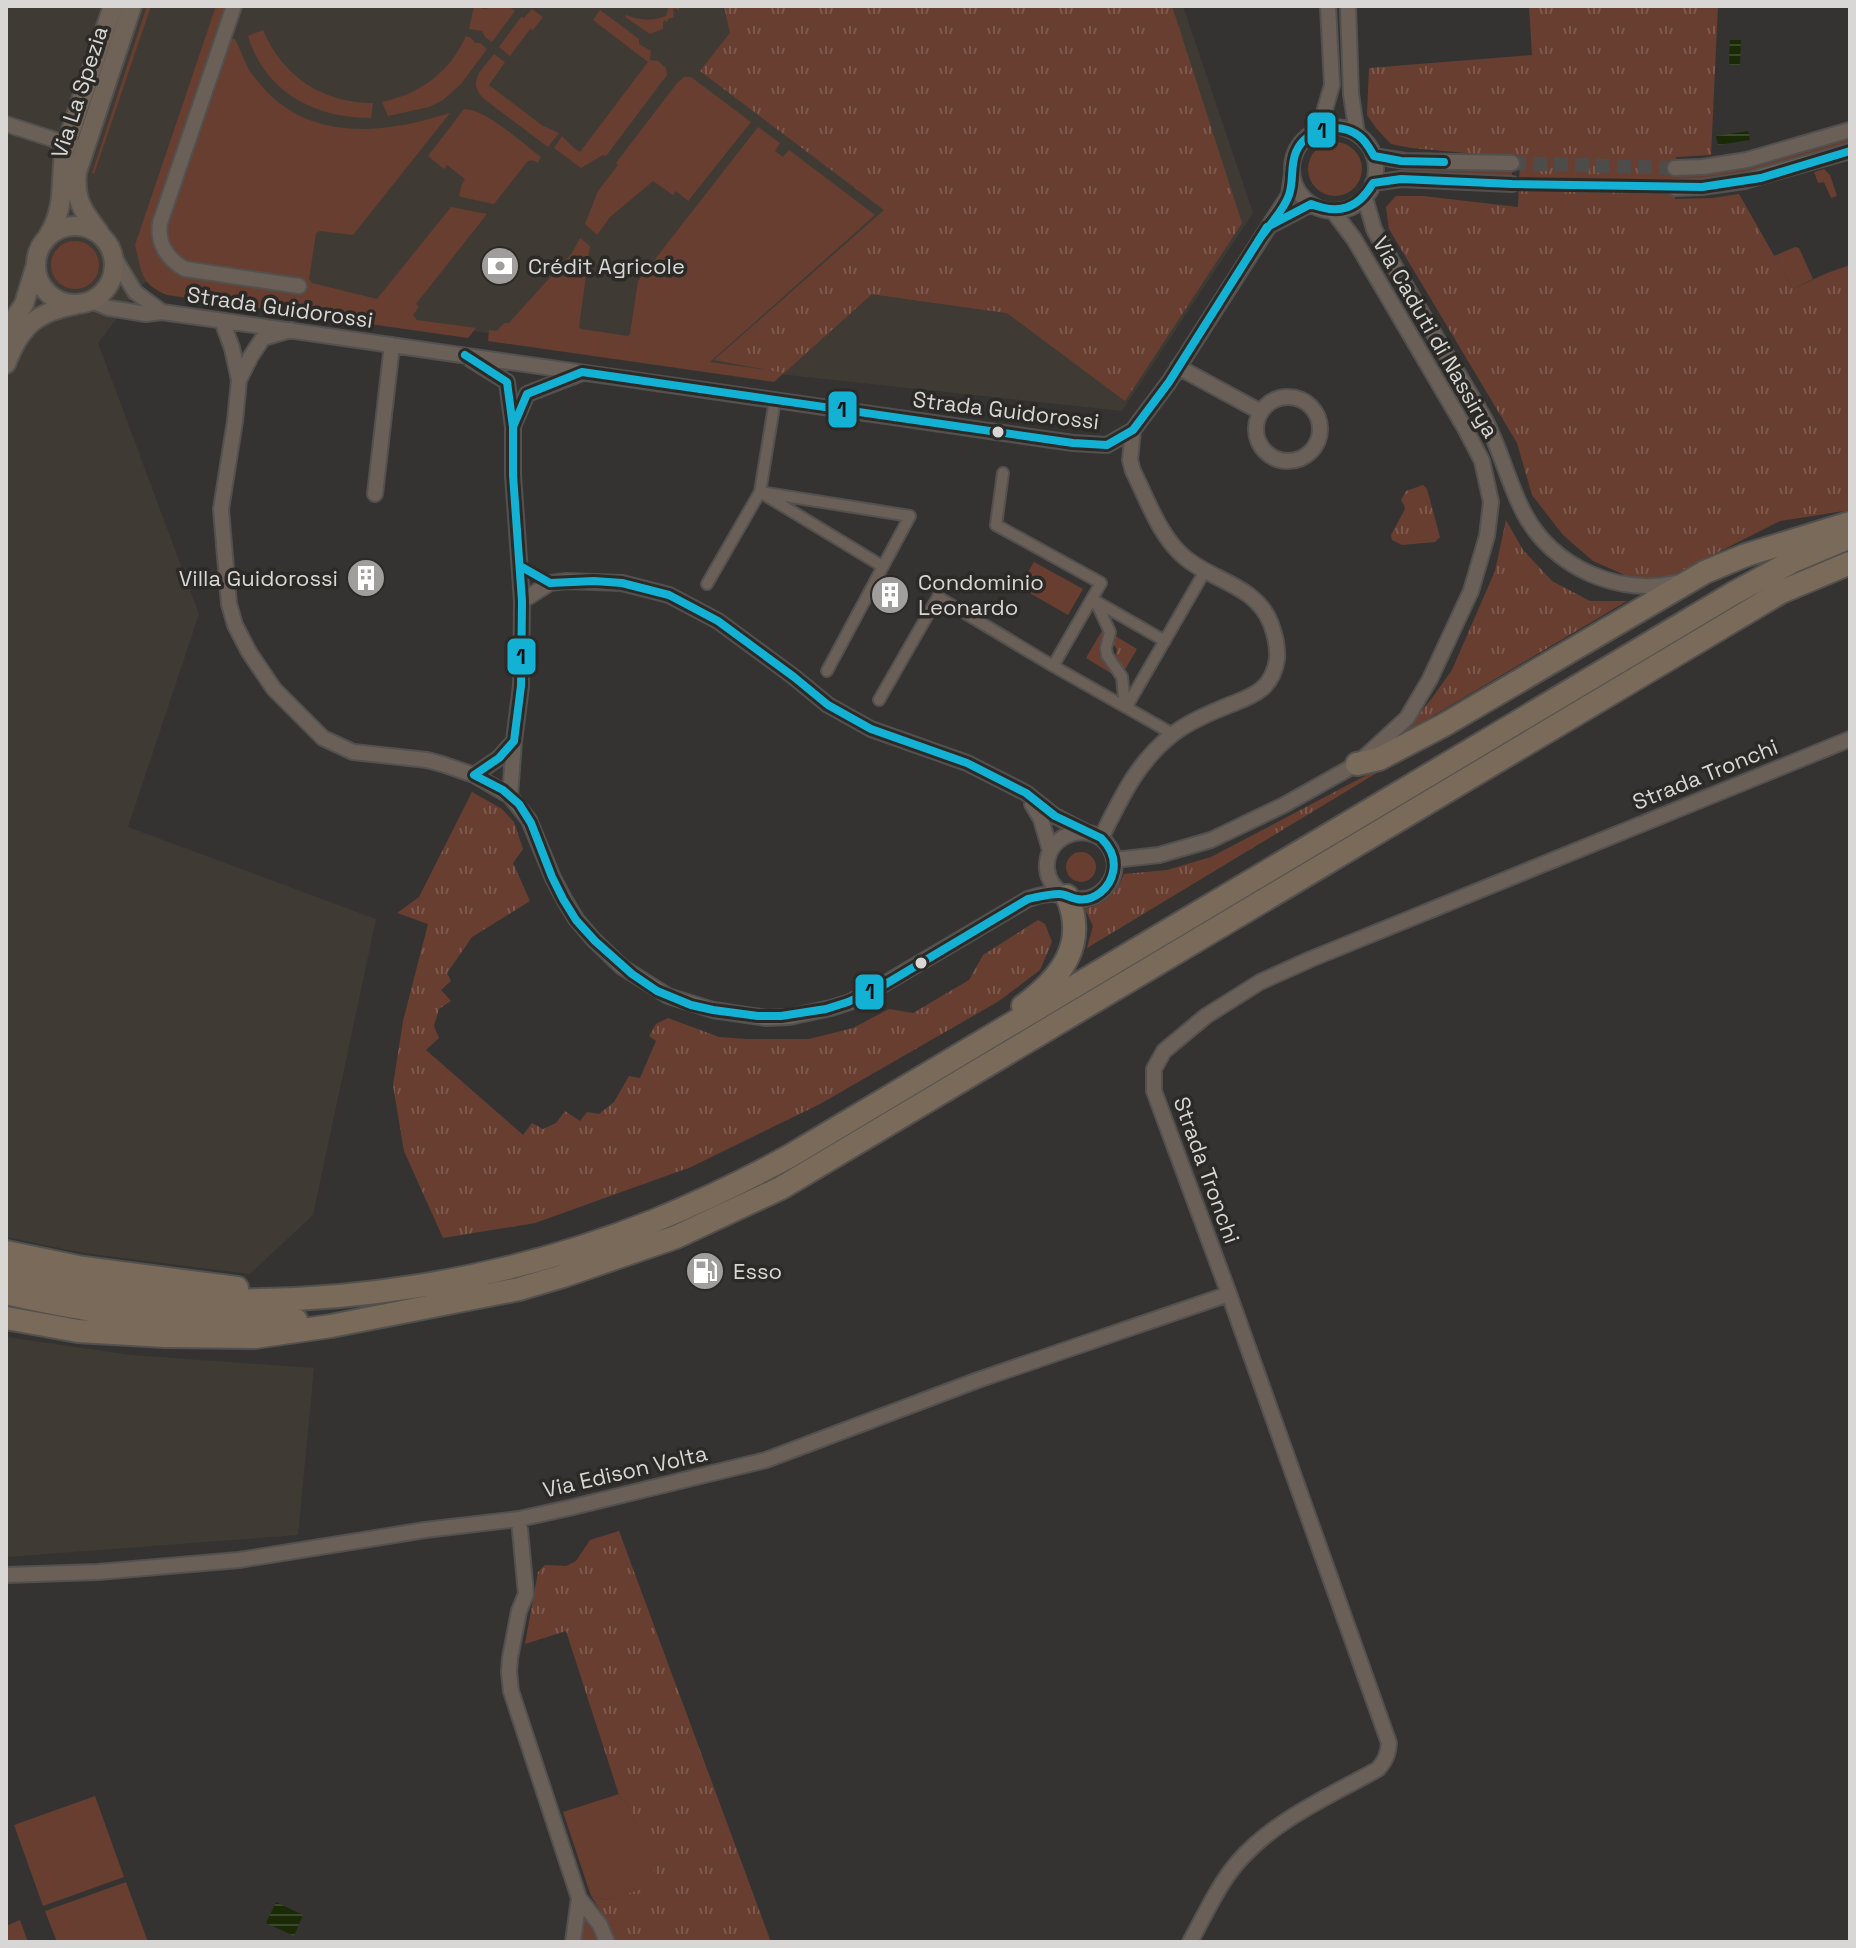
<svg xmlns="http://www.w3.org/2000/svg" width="1856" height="1948" viewBox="0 0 1856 1948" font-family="'Space Grotesk',sans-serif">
<defs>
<pattern id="park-tufts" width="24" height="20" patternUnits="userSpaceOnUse" patternTransform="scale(2)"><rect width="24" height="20" fill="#683e31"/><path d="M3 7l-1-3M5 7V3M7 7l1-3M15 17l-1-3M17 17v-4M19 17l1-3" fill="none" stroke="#7d594e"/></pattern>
<pattern id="water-rules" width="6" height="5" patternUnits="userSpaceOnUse" patternTransform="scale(2)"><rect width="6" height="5" fill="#1a2a06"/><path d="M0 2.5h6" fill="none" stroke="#3b4829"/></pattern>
</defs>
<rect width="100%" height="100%" fill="#343332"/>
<path fill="#3f3b34" d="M6 6H1183L1253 213 1122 411 713 367 145 282 98 343 199 614 128 827 376 919 313 1215 250 1274 84 1253 6 1237Z
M6 1337 130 1355 314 1368 298 1535 6 1557Z"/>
<path fill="#683e31" d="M147 6H151L94 174 92 173Z
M216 6H227L154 219 152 233 157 250 167 265 183 275 235 285 298 293 299 279 187 262C172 253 165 241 167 224L228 42 232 39H235C242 52 245 66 255 78 304 143 381 135 450 113L353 235 320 231 316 233 309 279 312 283 377 299 451 207 487 214 416 304 419 307 413 315 417 320 476 328 468 338 167 295C139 284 142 270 135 245Z
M474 6H479L484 9C497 6 503 2 515 11L492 42 485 37 482 31 469 29Z
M669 6H683L679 8V11L675 8 673 9 674 17 668 19 667 23 665 20 663 22V29L650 34 625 17 626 15C641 21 652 21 666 16Z
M532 9 543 17 533 30 530 29 510 56 499 47 521 17 524 18Z
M600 10 639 39V44L651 51 650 60 658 61 666 68 667 75 606 156 603 155 581 168 554 148 562 136 574 148 580 152 648 62 593 20Z
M263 30C283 77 323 103 373 103L371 118C314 118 265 92 248 36Z
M466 36 471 38 475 43H480L487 49 461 84 443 100 429 107 388 116 382 102C420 94 450 72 466 36Z
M494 54 505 62 489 85 543 126 559 133 548 147 484 99C466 81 482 70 494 54Z
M691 77 751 122 688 201 676 191 673 195 653 181 610 217 597 235 585 224 598 191 618 165 616 163 677 83 684 77Z
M464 109C486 109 523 144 541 157L538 163 532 160 527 162 494 204 461 197 459 195 462 184 465 179 447 165 444 169 428 156Z
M758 127 780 143 775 151 783 157 789 150 875 215 710 362 775 371 917 246 1007 313 871 294 774 382 488 341 489 330 497 331 504 323H509L572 253 580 238 590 246 579 327 581 329 628 336 630 334 638 281Z
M1850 137V145L1732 177 1675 183V175C1739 175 1790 153 1850 137Z
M1308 169a27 27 0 1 1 54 0a27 27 0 1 1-54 0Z
M1440 169 1512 170V178L1431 175 1408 171Z
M1824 169 1830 175 1837 196 1831 198 1824 182 1818 183 1814 172Z
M51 265a24 24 0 1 1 48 0a24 24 0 1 1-48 0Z
M1795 247 1799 248 1813 279 1793 289 1774 256Z
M1034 562 1083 589 1068 615 1019 587Z
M1066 867a15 15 0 1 1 30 0a15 15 0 1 1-30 0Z
M619 1794 620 1798 627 1803 660 1885 606 1900 591 1896 563 1812Z
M95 1796 124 1877 43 1906 14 1825Z
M126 1882 148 1942H57L45 1911Z
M585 1919H589L602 1942H578L582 1921Z
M20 1920 28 1942H6V1926Z"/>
<path fill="url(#park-tufts)" d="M724 6H1172L1242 223 1125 401 1007 313 872 294 784 373 714 360 884 210 700 71 730 33Z
M1529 6H1718L1711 155 1676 157 1675 199 1713 198 1739 194 1793 289 1827 273 1850 265V510L1780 521 1671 576 1632 578 1593 561 1563 535 1532 495 1517 443 1389 229 1386 207 1396 196H1423L1518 207 1520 158 1411 148 1391 144 1376 128 1367 115 1369 68 1532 55Z
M1423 485 1427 489 1440 537 1435 542 1402 545 1392 540 1391 535 1405 509 1404 505 1401 500 1406 491Z
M1506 520 1523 550 1552 581 1590 601H1627L1404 733 1432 698 1452 670 1495 571Z
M1103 629 1106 631V635L1119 678 1086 658Z
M1112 634 1137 649 1123 673 1111 658 1115 657 1117 650 1115 646 1109 645Z
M1418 748 1087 948 1093 926 1085 909C1106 903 1116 894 1124 874L1167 870 1211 857Z
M472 792 502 809 514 822 523 849 513 863 530 901 472 937 447 973 451 981 441 990 451 1001 439 1009 434 1026 439 1038 426 1050 523 1135 532 1123 543 1129 556 1123 565 1111 580 1121 587 1112 599 1114 614 1102 629 1076 640 1078 656 1041 649 1036 656 1024 668 1018 719 1037 747 1039H809L853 1028 889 1009 913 1013 969 980 983 955 1038 920 1045 924 1052 942 1040 970 999 1001 820 1104 691 1167 535 1223 443 1238 404 1151 393 1085 403 1021 428 924 397 913 419 897Z
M619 1531 771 1942H616L609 1925 591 1896 606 1900 659 1884 627 1803 620 1798 566 1631 525 1644 538 1572 545 1565 566 1566 576 1561 590 1540Z"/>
<path fill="url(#water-rules)" d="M1730 40H1741L1740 65H1729Z
M1748 131 1750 140 1718 145 1716 136Z
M276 1902 303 1915 294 1936 266 1923Z"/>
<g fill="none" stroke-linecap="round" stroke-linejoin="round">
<path stroke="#4d4c4a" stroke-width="14" stroke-dasharray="14 7" stroke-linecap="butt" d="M1512 163 1675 168
M1512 184 1675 188"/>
<g stroke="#52514f" stroke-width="14">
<path id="pedestrian" d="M775 400 760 492 882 566
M1003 473 996 525 1101 583 1053 666
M707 584 760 492 910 516 827 671
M1096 602 1110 632 1106 648 1107 655 1122 677 1124 697 1129 703
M1097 602 1165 641
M879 700 938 597 1053 666 1173 734
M1127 706 1205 571"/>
</g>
<g stroke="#52514f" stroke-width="18">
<path id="minor" d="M234 6 160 223C157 243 167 259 185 269L299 286
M1348 6 1351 94 1357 134
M6 124 74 146
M1292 169a42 42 0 1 1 84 0a42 42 0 1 1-84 0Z
M1319 130 1332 85 1328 6
M1374 156 1405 161 1512 163
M1675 168 1703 167 1747 160 1850 130
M1373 183 1401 179 1512 184
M1675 188 1702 187 1744 181 1850 151
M1365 198 1374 229C1408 294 1448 355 1484 418 1501 449 1508 483 1524 513 1553 568 1620 597 1679 582
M1271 225 1311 204
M114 257 135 292 162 312
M86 303H96L109 308 146 314 162 312 1073 443 1107 445 1133 430 1169 382 1289 195 1292 174
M222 321 232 348 239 380
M291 330 263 338 251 356 239 380 235 421 221 509 229 604 235 625 249 652 274 689 323 738 353 752 427 760 442 764 474 775 510 796 529 820 553 878 564 899 576 919 593 939 622 967 668 996 713 1010 766 1018 789 1017 831 1008 850 1002 884 984 1028 899C1036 896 1043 894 1052 894 1061 894 1067 898 1076 899 1100 902 1121 878 1113 855 1100 817 1044 830 1047 869 1048 880 1055 889 1064 894
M470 359 507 382 513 427V475L522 601 521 686 514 741 510 796
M1178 367 1261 412
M1256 429a32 32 0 1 1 64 0a32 32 0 1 1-64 0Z
M514 424 527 394 582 373
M375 494 392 345
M522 601 550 583 567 581 622 583 669 595 718 621 794 677 828 705 871 729 967 763 1026 793 1055 816 1084 831
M474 775 499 758 514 741
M1032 804 1041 819 1050 850
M1101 838C1121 798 1137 762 1173 734 1187 723 1205 715 1222 708 1248 697 1272 693 1277 659 1278 647 1275 635 1271 624 1256 584 1210 581 1182 555 1159 534 1147 499 1133 471L1130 460 1133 430
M1114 860 1159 855 1211 840 1284 805 1357 764 1407 718 1430 679 1471 591 1487 536 1491 502 1482 461 1466 430 1354 239 1333 211
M519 1519 526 1594 519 1611 510 1658 509 1672 511 1691 579 1898 600 1925 607 1942
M6 1575 98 1572 239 1560 425 1530 519 1519 573 1507 766 1460 978 1380 1229 1294
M573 1942 579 1898
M1190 1942C1205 1915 1218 1885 1238 1862 1274 1820 1330 1796 1378 1769 1385 1761 1388 1755 1389 1743L1229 1294 1154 1091V1069L1164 1051 1206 1016 1260 982 1311 959 1850 739"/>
</g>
<g stroke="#52514f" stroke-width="22">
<path id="secondary" d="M36 265a39 39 0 1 1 78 0a39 39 0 1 1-78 0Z
M99 232C83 212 74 199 77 172L132 6
M48 236C67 205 59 181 65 148L113 6
M6 331 24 304 35 268
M6 364C20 327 36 312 75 305"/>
</g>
<g stroke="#52514f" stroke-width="26">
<path id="trunk" d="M1357 764 1379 759 1444 725 1705 572 1746 555 1850 523
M1023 1006C1061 978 1088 944 1067 896
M6 1252 83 1268 237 1288
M6 1273C61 1284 117 1294 173 1298 335 1309 504 1281 654 1221 700 1202 746 1180 790 1156L1734 593 1793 561 1850 537
M6 1293C58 1305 112 1315 165 1318 209 1321 253 1319 296 1320
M6 1318 78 1331 165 1336 255 1337 331 1326 519 1289 563 1276 676 1237 781 1188 1781 592 1850 563"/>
</g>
<use href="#pedestrian" stroke="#6a6058" stroke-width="10"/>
<use href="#minor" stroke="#6a6058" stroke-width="14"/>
<use href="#secondary" stroke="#6f6256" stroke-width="18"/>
<use href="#trunk" stroke="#7a6a5a" stroke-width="22"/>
<g stroke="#2b2a27" stroke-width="14">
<path id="bus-1" d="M1258 241C1268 226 1283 212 1289 195 1294 181 1290 166 1296 152 1306 128 1339 121 1359 136 1366 141 1370 149 1374 156L1401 161 1444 162
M465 355 507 382 513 427V475L522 601 521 686 514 741 499 758 474 775 503 790 519 804 531 823 552 877 563 899 576 920 595 941 632 974 657 991 691 1005 713 1010 758 1016H781L826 1009 848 1002 884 985 1028 899C1038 897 1048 894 1059 894 1066 894 1070 898 1077 899 1094 902 1110 888 1113 872 1116 859 1110 847 1101 838L1055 816 1026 793 967 763 871 729 828 705 794 677 718 621 669 595 622 583 594 581 550 583 520 566
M513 451V427L527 394 582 372 1073 443 1107 445 1133 430 1169 382 1267 227 1311 204C1339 215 1358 209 1373 183L1401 179 1512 184 1702 187 1761 178 1850 151"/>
</g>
<use href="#bus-1" stroke="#13b2d5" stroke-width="8"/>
</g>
<defs>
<g id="bank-disc" transform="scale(2)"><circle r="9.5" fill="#9f9e9c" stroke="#2b2a27"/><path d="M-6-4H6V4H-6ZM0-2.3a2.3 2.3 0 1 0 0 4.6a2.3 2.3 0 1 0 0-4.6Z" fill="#fff"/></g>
<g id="building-disc" transform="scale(2)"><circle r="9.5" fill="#9f9e9c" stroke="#2b2a27"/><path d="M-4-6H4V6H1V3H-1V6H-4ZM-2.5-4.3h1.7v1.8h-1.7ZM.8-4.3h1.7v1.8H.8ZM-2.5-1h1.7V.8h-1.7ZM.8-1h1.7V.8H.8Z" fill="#fff"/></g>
<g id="fuel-disc" transform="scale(2)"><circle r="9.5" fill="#9f9e9c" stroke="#2b2a27"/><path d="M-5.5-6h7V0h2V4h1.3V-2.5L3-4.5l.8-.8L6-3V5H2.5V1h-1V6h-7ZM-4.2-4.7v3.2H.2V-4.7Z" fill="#fff"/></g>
</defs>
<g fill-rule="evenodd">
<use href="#bank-disc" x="500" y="266"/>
<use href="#building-disc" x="366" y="578"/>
<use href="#building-disc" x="890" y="595"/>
<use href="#fuel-disc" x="705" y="1271"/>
</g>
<g fill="#d8d7d5" stroke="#2b2a27" stroke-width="3">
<circle cx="998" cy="432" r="7"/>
<circle cx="921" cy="963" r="7"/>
</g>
<g text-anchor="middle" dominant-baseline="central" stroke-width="7" stroke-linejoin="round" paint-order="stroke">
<g font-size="22" fill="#d8d7d5" stroke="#2b2a27">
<text transform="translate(79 92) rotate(-72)">Via La Spezia</text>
<text transform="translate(280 307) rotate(8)">Strada Guidorossi</text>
<text transform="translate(1436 337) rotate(60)">Via Caduti di Nassirya</text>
<text transform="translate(1006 410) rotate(7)">Strada Guidorossi</text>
<text transform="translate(1705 774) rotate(-22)">Strada Tronchi</text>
<text transform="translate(1207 1170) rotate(70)">Strada Tronchi</text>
<text transform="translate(625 1471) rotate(-13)">Via Edison Volta</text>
</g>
<g font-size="22" fill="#d8d7d5" stroke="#2b2a27" text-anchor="start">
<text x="528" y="266">Crédit Agricole</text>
<text x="338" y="578" text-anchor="end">Villa Guidorossi</text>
<text x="918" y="582">Condominio<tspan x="918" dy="25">Leonardo</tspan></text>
<text x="733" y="1271">Esso</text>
</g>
</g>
<g stroke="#2b2a27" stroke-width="3">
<rect x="1306" y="111" width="31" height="38" rx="8" fill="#13b2d5"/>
<rect x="827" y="390" width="31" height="39" rx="8" fill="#13b2d5"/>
<rect x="506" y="637" width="31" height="39" rx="8" fill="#13b2d5"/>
<rect x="854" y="973" width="31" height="38" rx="8" fill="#13b2d5"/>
</g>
<g font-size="22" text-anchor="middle" font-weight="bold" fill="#111">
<text x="1322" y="138">1</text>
<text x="842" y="417">1</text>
<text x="521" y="664">1</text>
<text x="870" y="999">1</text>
</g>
<rect width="1856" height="1948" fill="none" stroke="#d8d7d5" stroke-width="16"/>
</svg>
